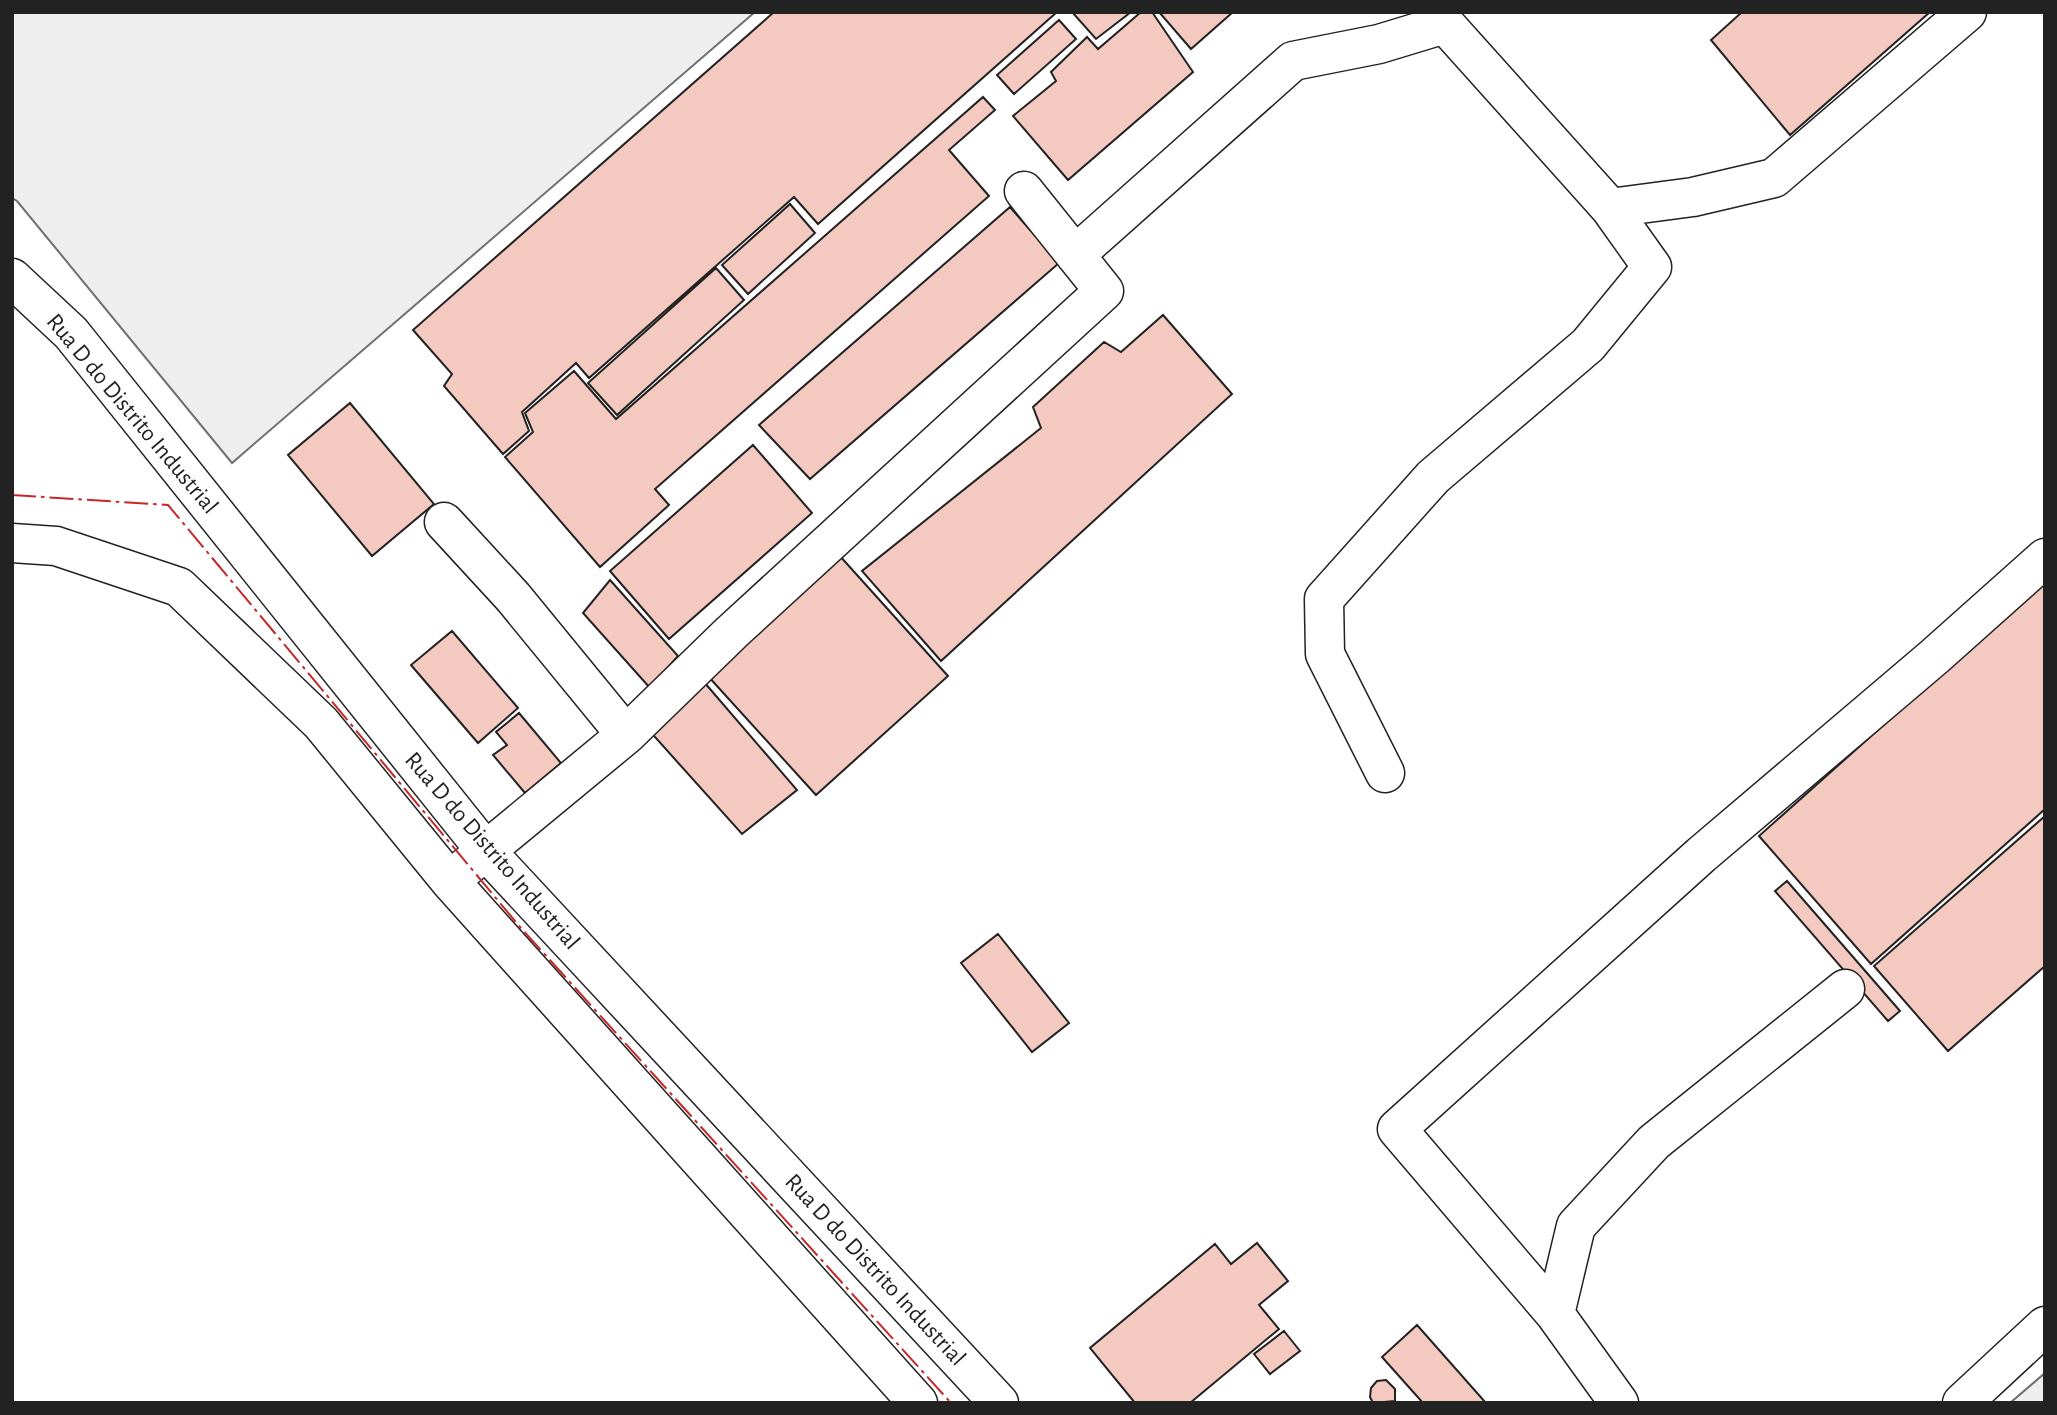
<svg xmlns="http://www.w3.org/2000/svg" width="2057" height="1415" viewBox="0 0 2057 1415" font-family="'Alegreya Sans',sans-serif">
<rect width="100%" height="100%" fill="#fff"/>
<path fill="#eee" stroke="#6f6f6f" stroke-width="2" d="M12 12H755L232 463 17 201 12 198Z
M2045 1373V1403H2010Z"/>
<path fill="#f3c9c0" stroke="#222" stroke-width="2" d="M774 12H1057L818 224 794 197 589 378 576 363 522 412 529 431 503 454 444 386 452 374 413 330Z
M1072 12H1131L1096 39Z
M1141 12H1152L1193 72 1068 180 1013 116 1056 81 1051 72 1087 37 1098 49Z
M1159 12H1233L1191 49Z
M1742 12H1930L1790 135 1711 40Z
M1059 20 1076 39 1014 94 997 75Z
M983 97 995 110 949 150 989 196 655 489 669 505 600 567 505 457 533 432 525 413 574 371 616 419Z
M790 204 815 233 748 294 722 265Z
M1010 207 1059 263 810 479 759 425Z
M716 268 744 300 617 415 588 383Z
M1163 315 1232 394 941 661 862 571 1041 428 1033 407 1104 342 1121 352Z
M350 403 434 504 372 556 288 455Z
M753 445 812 513 669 639 610 571Z
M839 555 948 676 816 795 707 675Z
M610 580 678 656 650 688 583 613Z
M2045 581V809L1871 964 1759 836Z
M452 631 518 708 478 743 411 665Z
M704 682 797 790 742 834 646 727Z
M519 713 561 763 525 793 493 755 507 745 496 732Z
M2045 816V966L1948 1051 1874 966Z
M1787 881 1900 1011 1888 1021 1775 891Z
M998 934 1069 1023 1032 1052 961 963Z
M1257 1243 1288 1281 1259 1305 1279 1329 1190 1403H1135L1090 1348 1215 1244 1231 1264Z
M1417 1325 1486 1403H1423L1382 1357Z
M1284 1331 1300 1351 1270 1374 1254 1354Z
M1386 1380 1395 1389V1401L1373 1403 1370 1397 1371 1388 1377 1381Z"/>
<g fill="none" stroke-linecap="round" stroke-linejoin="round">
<g stroke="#222" stroke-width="41">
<path id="minor" d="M1075 255 1293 61 1379 44 1445 24 1610 208 1693 197 1774 178 1967 12
M12 278 71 333 485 850 999 1403
M444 522 513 597 626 735 465 868
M12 543 56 546 179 587 321 723 450 881 918 1403
M626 735 732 632 1104 291 1024 191
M1385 773 1325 654 1324 599 1433 477 1588 345 1652 267 1610 208
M1555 1314 1397 1129 1701 855 1934 657 2045 558
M1619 1403 1555 1314 1576 1226 1654 1142 1845 989
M1962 1403 2045 1326"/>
</g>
<use href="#minor" stroke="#fff" stroke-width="38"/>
<path stroke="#c62828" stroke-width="2" stroke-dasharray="24 5 3.5 5" stroke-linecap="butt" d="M12 495 168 505 520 927 951 1403"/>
</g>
<g text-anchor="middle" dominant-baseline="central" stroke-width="5" stroke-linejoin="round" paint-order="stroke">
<g font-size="24" fill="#222" stroke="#fff">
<text transform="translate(132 414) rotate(50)">Rua D do Distrito Industrial</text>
<text transform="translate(492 851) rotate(49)">Rua D do Distrito Industrial</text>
<text transform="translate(875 1270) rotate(47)">Rua D do Distrito Industrial</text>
</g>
</g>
<rect width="2057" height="1415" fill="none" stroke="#222222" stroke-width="28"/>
</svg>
